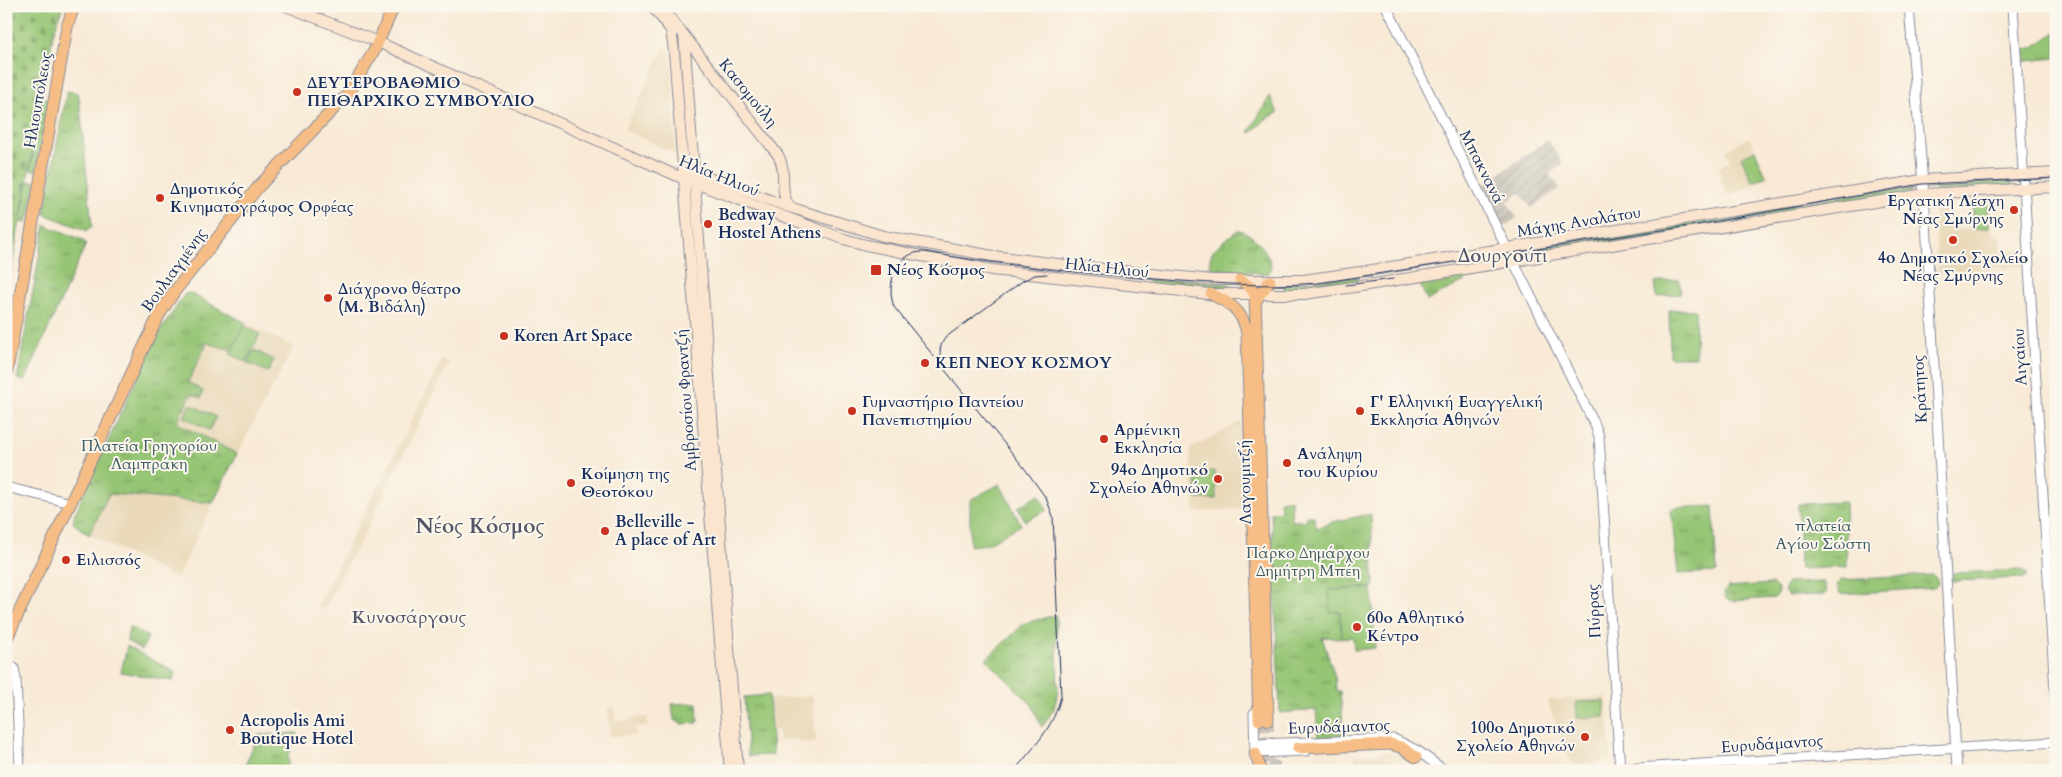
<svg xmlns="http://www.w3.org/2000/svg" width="2062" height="777" viewBox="0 0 2062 777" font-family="Cardo,serif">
<defs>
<pattern id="industrial-furrows" width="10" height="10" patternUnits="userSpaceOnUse" patternTransform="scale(1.25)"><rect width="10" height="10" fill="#c9c3b8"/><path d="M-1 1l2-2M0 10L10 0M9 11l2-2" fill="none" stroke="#aca8a1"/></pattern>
<pattern id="grass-tufts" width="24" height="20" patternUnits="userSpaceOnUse" patternTransform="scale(1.25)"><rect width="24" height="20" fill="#96c574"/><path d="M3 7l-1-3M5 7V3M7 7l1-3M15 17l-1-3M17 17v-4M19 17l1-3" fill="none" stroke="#7aa062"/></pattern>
<pattern id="cemetery-stones" width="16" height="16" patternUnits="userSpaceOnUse" patternTransform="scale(1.25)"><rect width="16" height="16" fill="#96c574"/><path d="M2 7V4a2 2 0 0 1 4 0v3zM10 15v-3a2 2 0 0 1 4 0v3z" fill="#7aa062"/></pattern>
</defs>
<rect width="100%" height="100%" fill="#fbf7ec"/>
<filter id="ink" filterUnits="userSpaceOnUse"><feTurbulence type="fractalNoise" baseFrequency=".02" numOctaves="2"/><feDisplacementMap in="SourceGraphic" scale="10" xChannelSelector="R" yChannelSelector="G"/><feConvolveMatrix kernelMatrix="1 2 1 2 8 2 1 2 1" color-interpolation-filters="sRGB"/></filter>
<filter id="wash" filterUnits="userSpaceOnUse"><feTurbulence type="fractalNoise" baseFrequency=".0096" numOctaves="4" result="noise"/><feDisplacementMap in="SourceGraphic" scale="20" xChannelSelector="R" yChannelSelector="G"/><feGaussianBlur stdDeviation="1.12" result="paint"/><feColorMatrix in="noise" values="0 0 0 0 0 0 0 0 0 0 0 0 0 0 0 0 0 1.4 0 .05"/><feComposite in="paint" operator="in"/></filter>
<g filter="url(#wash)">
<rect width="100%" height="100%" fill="#f8ead6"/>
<path fill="#e9d9ba" d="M663 49H669L671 54 676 154 624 130Z
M1749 137 1769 177 1729 196 1721 181 1719 168 1730 160 1725 151Z
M1989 198 1991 233 2000 236 2003 251 2025 248V266L1938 273 1933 200 1947 199 1949 226 1956 225 1958 230H1969L1970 200Z
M246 323 294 347 237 454 177 423 191 393 200 398 187 382 208 343 232 350Z
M442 360 449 363 363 536 324 610 317 606Z
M1241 421 1244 508 1195 512 1190 449Z
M108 494 213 503 177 578 89 535Z
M813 696 816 742 799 743 798 739 779 740 778 730H773L771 699Z
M1606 697 1612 761 1572 764 1547 700Z
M615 707 616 720 630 721V718L647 717V726L635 727V735L609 736 608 708Z
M1387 752 1403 754 1432 771H1356L1355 755Z"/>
<path fill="url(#industrial-furrows)" d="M1548 140 1563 163 1549 174 1560 188 1531 208 1520 193 1507 202 1517 218 1503 227 1483 185Z"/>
<path fill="url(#grass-tufts)" stroke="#587a69" d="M2056 32V58L2017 62 2016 50 2032 48Z
M67 91 77 93 79 97 92 226 88 231 44 214Z
M1270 96 1278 113 1266 119 1251 133 1249 132Z
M43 98 49 99 36 171 30 170Z
M2016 179 2011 187 1936 191 1935 182Z
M28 181 36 182 27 223 20 222Z
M1910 185 1911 194 1524 257 1523 254 1524 250Z
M45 225 83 240 86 244 25 381 17 379Z
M1238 230C1251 231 1273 256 1271 269L1268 274 1213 269C1201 253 1227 239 1238 230Z
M1465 275 1468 279 1427 301 1419 282Z
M1144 276 1229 284 1237 291 1154 286 1147 281Z
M1357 276 1358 285 1285 294 1284 284Z
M190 293 246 323 232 350 207 343 188 382 203 391 201 398 191 394 177 423 237 454 213 503 109 494 89 535 73 523 75 513 155 339 185 294Z
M1669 310H1695L1696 357H1670Z
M1039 495 1047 510 1025 521 1018 507Z
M1291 499 1292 521H1306V516H1315L1314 522 1318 528 1332 522 1371 514 1374 587 1329 590 1340 612 1342 638 1322 637 1335 677 1336 691H1340L1344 735 1318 738 1316 710 1280 713 1271 512 1281 511 1280 501Z
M1845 502 1847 567 1800 569 1798 504Z
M2051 505H2056V565L2053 566 2050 564 2048 510Z
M1713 506 1717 572 1678 574 1671 511 1673 508Z
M2021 570 2026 572 2027 576 2024 578 1952 581 1950 579 1949 576 1953 573Z
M1932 575 1937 579 1938 584 1934 588 1840 594 1837 584 1841 580Z
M1823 582 1827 591 1824 595 1788 596 1785 593 1784 588 1788 583Z
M1772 584 1778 589V595L1774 598 1732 601 1726 599 1724 592 1728 587Z
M1056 615 1058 692 1054 709 1042 727 1032 705 986 659 1025 623Z
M129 627 148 637 142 650 127 641Z
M127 646 175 672 173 681 121 672Z
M769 695 773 755 748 756 744 697Z
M697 703 698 723 682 724 674 720 672 704Z
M298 733 288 756 289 762 285 771H250L244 768 258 735Z"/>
<path fill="url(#cemetery-stones)" stroke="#587a69" d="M6 6H63L53 34 6 300Z"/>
<path fill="#96c574" stroke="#587a69" d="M1755 150 1766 176 1753 182 1741 157Z
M1988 201 1989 228 1974 229 1973 202Z
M1679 279 1681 293 1657 297 1655 283Z
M244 326 260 334 246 362 230 354Z
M254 350 274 360 268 372 247 363Z
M190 404 216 417 209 430 184 417Z
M1215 471 1216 499H1197L1196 472Z
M1000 484 1021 525 987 544 970 546V500Z
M1372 588 1375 648 1354 650 1353 637 1342 638 1340 612H1330L1329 590Z
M1604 701 1605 717 1577 718 1576 702Z"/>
</g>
<g filter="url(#ink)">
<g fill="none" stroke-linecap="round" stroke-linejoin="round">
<path stroke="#ccc5be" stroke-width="11" stroke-dasharray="11 5.5" stroke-linecap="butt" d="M1259 720 1265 771
M1268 720 1270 747
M1273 771C1274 759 1279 752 1290 749"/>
<g stroke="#8a8c9a" stroke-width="11">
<path id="tertiary" d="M1386 6 1595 425 1599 436 1620 771
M1909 6 1926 222 1957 771
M2013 6 2056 707
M6 487 71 503
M6 662 14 668 16 679 20 771
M1254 713 1255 757
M1255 744 1394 739 1418 751 1445 771
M1255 753 1306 751
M1590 771 2056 742"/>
</g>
<g stroke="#8a8c9a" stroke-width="12">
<path id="secondary" d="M286 6 378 42 684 179 844 239 866 245 992 270 1209 294H1304L1361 286 1924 194 2056 187
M652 6 671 30 674 51 730 771
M661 6 778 155C788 173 778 187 789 207
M684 35 738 771
M684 169 789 207 883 236 993 256 1074 266 1212 280H1303L1360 272 1922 180 2056 173"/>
</g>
<g stroke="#8a8c9a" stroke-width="13">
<path id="primary" d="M1240 280 1249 286 1255 294 1268 720
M1211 294C1230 303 1243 311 1247 333L1259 720
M1255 304 1259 295 1270 281
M6 376 67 27 74 6
M6 640 159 315 174 292 259 186 348 94 374 51 394 6
M1298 748 1390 744 1401 747 1416 757
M1255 753 1261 771"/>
</g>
<use href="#tertiary" stroke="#fff" stroke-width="9"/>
<use href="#secondary" stroke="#fbe5cf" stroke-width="10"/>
<use href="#primary" stroke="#f6be86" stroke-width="11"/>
<path stroke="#1b2f5e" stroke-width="1" d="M1346 285 1393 279
M944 363C938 354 939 346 946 337L1024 280 1035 275 1047 274
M1014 771C1034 747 1054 727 1061 696L1053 516 1046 498 1025 469 894 307C885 283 897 251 924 252 994 264 1062 271 1132 277 1195 282 1255 288 1318 283L1701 224 1922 184 2056 178"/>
</g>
</g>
<g fill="#c8321e" stroke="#fbf7ec" stroke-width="2">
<circle cx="297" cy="92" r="5"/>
<circle cx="160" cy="198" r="5"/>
<circle cx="2014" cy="210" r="5"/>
<circle cx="708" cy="224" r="5"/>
<circle cx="1953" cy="240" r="5"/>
<rect x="870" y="264" width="12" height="12" rx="2.5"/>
<circle cx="328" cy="298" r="5"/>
<circle cx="504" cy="336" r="5"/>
<circle cx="925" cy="363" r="5"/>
<circle cx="852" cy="411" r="5"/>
<circle cx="1360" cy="411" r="5"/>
<circle cx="1104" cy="439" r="5"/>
<circle cx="1287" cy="463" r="5"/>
<circle cx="1218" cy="479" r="5"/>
<circle cx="571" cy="483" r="5"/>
<circle cx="605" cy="531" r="5"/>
<circle cx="66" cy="560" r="5"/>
<circle cx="1357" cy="627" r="5"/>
<circle cx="230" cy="730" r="5"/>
<circle cx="1585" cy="737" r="5"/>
</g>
<g text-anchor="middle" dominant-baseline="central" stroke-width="4" stroke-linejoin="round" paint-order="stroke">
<g font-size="16" font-weight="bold" fill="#1b2f5e" stroke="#fbf7ec" text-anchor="start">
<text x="307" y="83">ΔΕΥΤΕΡΟΒΑΘΜΙΟ<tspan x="307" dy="18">ΠΕΙΘΑΡΧΙΚΟ ΣΥΜΒΟΥΛΙΟ</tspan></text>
<text x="170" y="189">Δημοτικός<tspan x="170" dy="18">Κινηματογράφος Ορφέας</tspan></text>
<text x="2004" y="201" text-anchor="end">Εργατική Λέσχη<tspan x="2004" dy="18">Νέας Σμύρνης</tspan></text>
<text x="718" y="215">Bedway<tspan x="718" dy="18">Hostel Athens</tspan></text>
<text x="1953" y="258" text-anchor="middle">4o Δημοτικό Σχολείο<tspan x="1953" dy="18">Νέας Σμύρνης</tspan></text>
<text x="887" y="270">Νέος Κόσμος</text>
<text x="338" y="289">Διάχρονο θέατρο<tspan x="338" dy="18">(Μ. Βιδάλη)</tspan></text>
<text x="514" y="336">Koren Art Space</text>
<text x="935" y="363">ΚΕΠ ΝΕΟΥ ΚΟΣΜΟΥ</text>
<text x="862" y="402">Γυμναστήριο Παντείου<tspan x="862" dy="18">Πανεπιστημίου</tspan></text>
<text x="1370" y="402">Γ' Ελληνική Ευαγγελική<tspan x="1370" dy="18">Εκκλησία Αθηνών</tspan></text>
<text x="1114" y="430">Αρμένικη<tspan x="1114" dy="18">Εκκλησία</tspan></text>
<text x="1297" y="454">Ανάληψη<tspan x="1297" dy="18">του Κυρίου</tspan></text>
<text x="1208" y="470" text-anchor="end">94ο Δημοτικό<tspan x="1208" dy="18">Σχολείο Αθηνών</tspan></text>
<text x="581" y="474">Κοίμηση της<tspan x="581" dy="18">Θεοτόκου</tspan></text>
<text x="615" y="522">Belleville -<tspan x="615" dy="18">A place of Art</tspan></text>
<text x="76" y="560">Ειλισσός</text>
<text x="1367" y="618">60ο Αθλητικό<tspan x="1367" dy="18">Κέντρο</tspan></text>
<text x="240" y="721">Acropolis Ami<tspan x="240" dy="18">Boutique Hotel</tspan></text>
<text x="1575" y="728" text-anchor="end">100ο Δημοτικό<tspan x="1575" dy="18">Σχολείο Αθηνών</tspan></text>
</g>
<g font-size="16" fill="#1b2f5e" stroke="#fbf7ec">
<text transform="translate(748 93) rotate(51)">Κασομούλη</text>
<text transform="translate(38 100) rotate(-80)">Ηλιουπόλεως</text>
<text transform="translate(1482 167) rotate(63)">Μπακνανά</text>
<text transform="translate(719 176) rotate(22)">Ηλία Ηλιού</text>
<text transform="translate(1579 222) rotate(-9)">Μάχης Αναλάτου</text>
<text transform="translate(1107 268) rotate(6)">Ηλία Ηλιού</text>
<text transform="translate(174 270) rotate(-54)">Βουλιαγμένης</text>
<text transform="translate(2020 357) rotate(-93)">Αιγαίου</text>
<text transform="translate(1920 389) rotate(-93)">Κράτητος</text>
<text transform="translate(686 400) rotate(-94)">Αμβροσίου Φραντζή</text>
<text transform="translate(1245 482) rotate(-91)">Λαγουμιτζή</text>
<text transform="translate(1594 611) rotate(-93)">Πύρρας</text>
<text transform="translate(1339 727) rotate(-2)">Ευρυδάμαντος</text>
<text transform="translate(1772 744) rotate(-4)">Ευρυδάμαντος</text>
</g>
<g font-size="16" fill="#405c65" stroke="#fbf7ec">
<text x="149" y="446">Πλατεία Γρηγορίου<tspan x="149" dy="18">Λαμπράκη</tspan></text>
<text x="1823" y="526">πλατεία<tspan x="1823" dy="18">Αγίου Σώστη</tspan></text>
<text x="1308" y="553">Πάρκο Δημάρχου<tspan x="1308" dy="18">Δημήτρη Μπέη</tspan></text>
</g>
<g font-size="18" font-weight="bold" fill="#545667" stroke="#fbf7ec">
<text x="409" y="617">Κυνοσάργους</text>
</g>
<g font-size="19" font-weight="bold" fill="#545667" stroke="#fbf7ec">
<text x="1503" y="256">Δουργούτι</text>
</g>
<g font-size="21" font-weight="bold" fill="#545667" stroke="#fbf7ec">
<text x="480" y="526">Νέος Κόσμος</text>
</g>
</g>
<rect width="2062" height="777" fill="none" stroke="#fbf7ec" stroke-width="25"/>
</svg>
